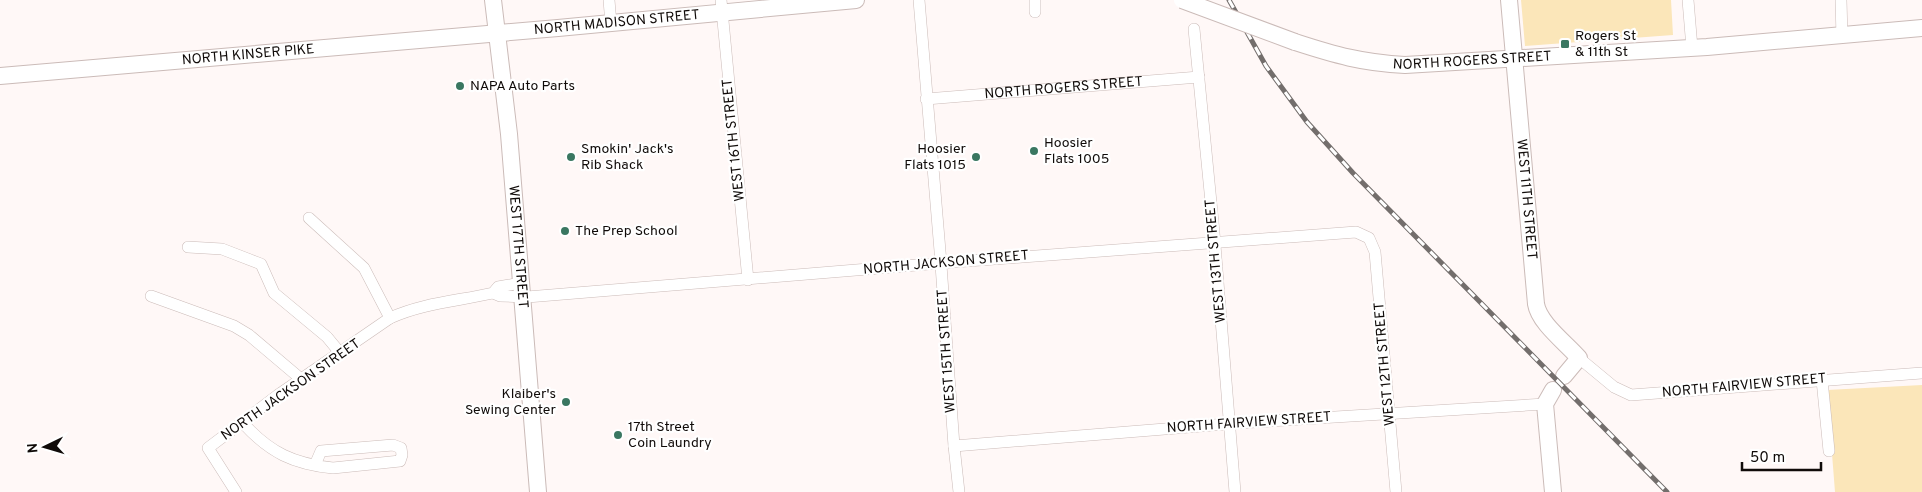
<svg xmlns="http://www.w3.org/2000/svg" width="1922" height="492" viewBox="0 0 1922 492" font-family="Overpass,sans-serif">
<rect width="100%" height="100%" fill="#fff8f7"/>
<path fill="#fbe6b9" d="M1521 0H1671L1673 35 1525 46Z
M1922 385V492H1835L1827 390Z"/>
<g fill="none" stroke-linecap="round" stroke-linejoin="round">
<g stroke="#cbbbb8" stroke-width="12">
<g id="street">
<path d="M609 0 611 24"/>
<path d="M721 0 748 280"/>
<path d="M919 0 940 251 954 446 959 492"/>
<path d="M1035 0V12"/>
<path d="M1688 0 1692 48"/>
<path d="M1841 0 1842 37"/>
<path d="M1194 29 1214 233 1235 492"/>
<path id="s1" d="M926 99 1199 77"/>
<path d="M309 218 364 268 390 318"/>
<path d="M188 247 222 249 261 264 274 293 327 337 341 354"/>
<path d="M493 293 500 296 527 297 941 263 1356 232 1369 238 1375 252 1396 492"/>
<path d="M151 296 234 326 249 335 301 379"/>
<path d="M1579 358 1614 387 1631 395 1922 373"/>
<path d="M1822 380 1829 451"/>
<path d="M243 423C270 453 294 464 333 468L400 461 402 455 401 448 393 445 321 451 315 465"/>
<path d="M954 446 1239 423 1545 404"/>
<path d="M236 492 208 448 278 395 390 318C423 303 458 301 493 293L498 287 521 283"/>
</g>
</g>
<g stroke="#cbbbb8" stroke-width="18">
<g id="secondary">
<path id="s2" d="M493 0 509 134 538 492"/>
<path id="s3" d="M1509 0 1536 304C1539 323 1566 343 1579 358L1564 376"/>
<path id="s4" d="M1295 42C1335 55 1363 63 1405 65L1707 47 1922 28"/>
<path id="s5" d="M0 76 558 28 856 0"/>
<path d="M1553 492 1545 404 1553 390"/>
</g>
</g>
<use href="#street" stroke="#fff" stroke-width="11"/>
<use href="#secondary" stroke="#fff" stroke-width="16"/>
<g stroke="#736e6c" stroke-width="5">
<path id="rail" d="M1229 0 1266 66 1307 122 1353 173 1667 492"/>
</g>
<use href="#rail" stroke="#fff" stroke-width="3" stroke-dasharray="9" stroke-linecap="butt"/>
<g stroke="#cbbbb8" stroke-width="18" stroke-linecap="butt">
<path id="secondary-bridge" d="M1182 0 1295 42"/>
</g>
<use href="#secondary-bridge" stroke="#fff" stroke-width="16"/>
</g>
<g fill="#3a7761" stroke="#fff" stroke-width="2">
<rect x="1560" y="39" width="10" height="10" rx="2.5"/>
<circle cx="460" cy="86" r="5"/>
<circle cx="1034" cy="151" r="5"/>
<circle cx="571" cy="157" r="5"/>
<circle cx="976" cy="157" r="5"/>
<circle cx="565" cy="231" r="5"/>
<circle cx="566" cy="402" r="5"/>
<circle cx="618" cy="435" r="5"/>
</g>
<g text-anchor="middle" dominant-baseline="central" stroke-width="4.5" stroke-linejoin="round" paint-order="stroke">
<g font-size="14" fill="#100b09" stroke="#fff">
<text stroke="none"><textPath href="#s5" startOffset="619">NORTH MADISON STREET</textPath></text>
<text stroke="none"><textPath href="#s5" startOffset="249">NORTH KINSER PIKE</textPath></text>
<text stroke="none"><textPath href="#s4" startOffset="180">NORTH ROGERS STREET</textPath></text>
<text stroke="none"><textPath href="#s1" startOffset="138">NORTH ROGERS STREET</textPath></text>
<text transform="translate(734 140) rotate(-96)">WEST 16TH STREET</text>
<text stroke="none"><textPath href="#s3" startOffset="200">WEST 11TH STREET</textPath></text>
<text stroke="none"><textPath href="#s2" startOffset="248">WEST 17TH STREET</textPath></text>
<text transform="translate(1216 261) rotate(-95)">WEST 13TH STREET</text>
<text transform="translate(946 263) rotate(-5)">NORTH JACKSON STREET</text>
<text transform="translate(947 351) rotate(-94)">WEST 15TH STREET</text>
<text transform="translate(1385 364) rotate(-95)">WEST 12TH STREET</text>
<text transform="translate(1744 386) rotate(-5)">NORTH FAIRVIEW STREET</text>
<text transform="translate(291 390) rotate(-35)">NORTH JACKSON STREET</text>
<text transform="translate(1249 423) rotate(-4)">NORTH FAIRVIEW STREET</text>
</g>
<g font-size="14" fill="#100b09" stroke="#fff" text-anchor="start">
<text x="1575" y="36">Rogers St<tspan x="1575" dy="16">&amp; 11th St</tspan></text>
<text x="470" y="86">NAPA Auto Parts</text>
<text x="1044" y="143">Hoosier<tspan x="1044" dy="16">Flats 1005</tspan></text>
<text x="581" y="149">Smokin' Jack's<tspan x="581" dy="16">Rib Shack</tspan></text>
<text x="966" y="149" text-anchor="end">Hoosier<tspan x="966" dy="16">Flats 1015</tspan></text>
<text x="575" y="231">The Prep School</text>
<text x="556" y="394" text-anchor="end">Klaiber's<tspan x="556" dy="16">Sewing Center</tspan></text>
<text x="628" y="427">17th Street<tspan x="628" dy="16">Coin Laundry</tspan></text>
</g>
</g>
<g transform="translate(45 447) rotate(265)" stroke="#ffffff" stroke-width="4" paint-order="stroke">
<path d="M0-4L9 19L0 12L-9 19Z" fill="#100b09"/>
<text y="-8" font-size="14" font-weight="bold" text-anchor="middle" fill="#100b09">N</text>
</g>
<path d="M1742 462v8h79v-8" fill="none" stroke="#100b09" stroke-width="2.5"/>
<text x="1750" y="462" font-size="15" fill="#100b09" stroke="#ffffff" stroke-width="4" paint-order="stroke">50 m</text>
</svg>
